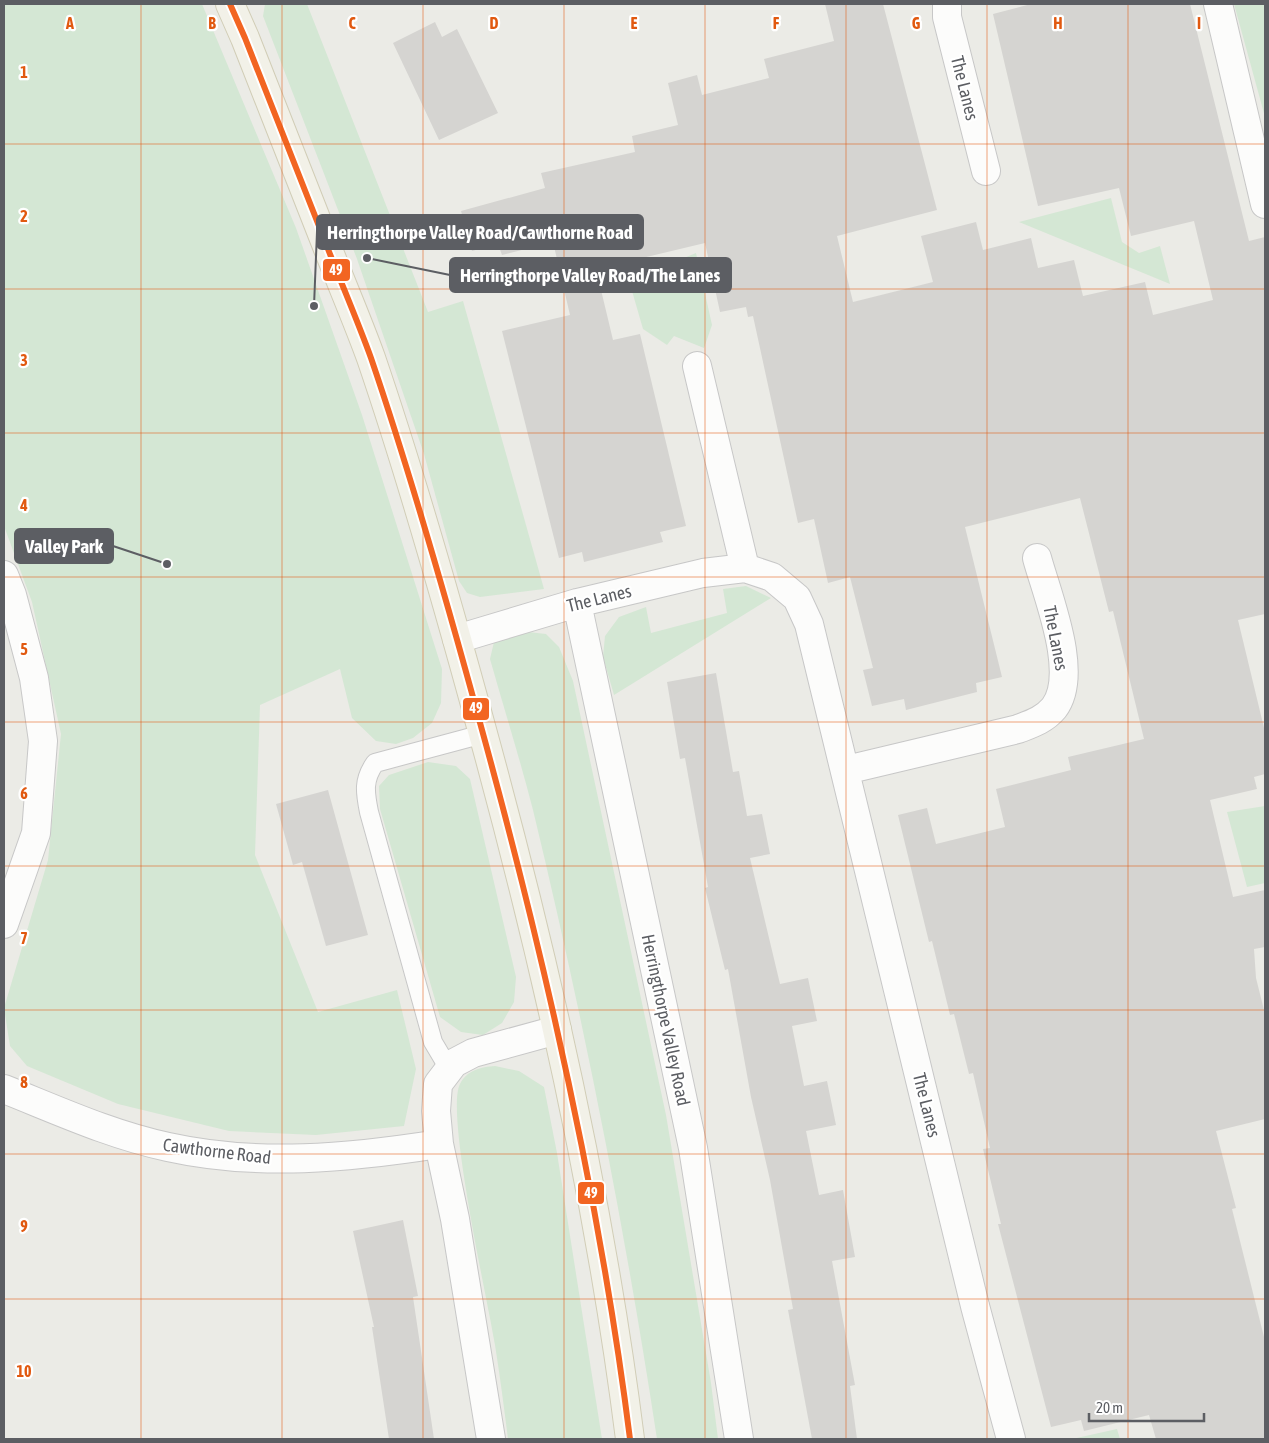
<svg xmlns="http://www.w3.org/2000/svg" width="1269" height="1443" viewBox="0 0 1269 1443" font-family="'Asap Condensed',sans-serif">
<rect width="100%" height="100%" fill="#ebebe6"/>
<path fill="#d4e7d4" d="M4 4H202L296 228 362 415 442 669 441 703 432 723 413 738 396 744 376 741 352 718 340 669 260 705 255 855 318 1012 397 990 416 1069 404 1126 316 1135 229 1131 118 1104 27 1066 10 1046 4 1008 48 860 61 734 32 602 4 526Z
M265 4H307L428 312 463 301 544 589 480 597 467 593 459 581 424 454 357 259 263 16Z
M1234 4H1265V117Z
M1111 198 1122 242 1139 253 1160 246 1170 284 1019 222Z
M696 253 712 325 704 348 674 336 667 345 643 329 630 284 655 270Z
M746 586 771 598 614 695 603 657 605 636 619 617 646 607 651 633 727 613 723 589Z
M528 632 546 634 559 647 573 681 666 1115 711 1383 718 1439H657C625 1228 583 1017 533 810 520 759 504 709 490 659L494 642Z
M428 762 456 766 470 779 516 977 514 1002 502 1023 483 1035 461 1032 440 1017 380 809 379 786 389 775Z
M1265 806V883L1247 887 1227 812Z
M495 1066 519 1071 544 1087 557 1153 602 1439H508C504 1408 500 1376 495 1345 488 1302 445 1112 460 1084 467 1070 481 1067 495 1066Z
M1117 1429 1120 1439H1072Z"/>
<path fill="#d5d4d1" d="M825 4H883L937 210 837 236 853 302 933 282 921 236 976 222 983 250 1031 238 1038 268 1074 260 1083 296 1145 282 1153 315 1213 300 1194 221 1131 236 1119 188 1038 206 993 14 1031 4H1190L1249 241 1265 237V614L1238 620 1265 732V774L1254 777 1257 789 1210 800 1233 897 1265 890V947L1254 949 1256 978 1265 1014V1119L1216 1131 1236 1208 1232 1209 1265 1341V1439H1156L1149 1415 1084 1431 1081 1420 1051 1427 998 1224H1001L983 1149 990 1148 973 1073 969 1074 954 1014 950 1015 932 941 929 942 898 815 927 808 936 844 1005 827 996 789 1071 770 1068 757 1144 739 1113 611 1109 612 1080 498 965 527 1002 677 976 683 977 692 906 710 904 699 872 706 863 670 873 668 850 577 828 583 814 519 798 523 753 316 748 317 746 307 720 312 705 243 596 269 613 340 640 334 686 526 660 532 663 542 584 562 582 552 559 558 502 331 570 315 553 242 502 255 498 244 472 251 461 211 545 188 541 173 635 152 632 136 678 125 668 83 697 75 702 95 769 78 764 59 834 41Z
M435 22 442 37 457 29 498 113 439 140 393 43Z
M716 673 733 772 739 771 747 816 762 814 770 854 750 858 780 984 808 978 817 1021 792 1026 804 1086 827 1081 836 1125 806 1131 819 1195 843 1190 855 1257 832 1261 855 1385 850 1386 857 1439H812L788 1310 793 1309 770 1180 751 1097 728 969 725 970 705 888 708 887 685 758 680 759 667 682Z
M328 790 368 935 326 946 302 862 293 865 276 804Z
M403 1220 418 1296 413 1297 434 1439H389L372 1327H374L353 1231Z"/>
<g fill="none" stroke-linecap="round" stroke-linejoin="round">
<g stroke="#c7c7c7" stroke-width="20">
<path id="lane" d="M449 1069 433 1042 369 812C365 792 363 780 375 763L483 734"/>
</g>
<g stroke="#c7c7c7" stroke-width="30">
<path id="street" d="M947 4V17L986 171
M1218 4 1265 204
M697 366 745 568
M4 575 12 595 34 678 43 741 36 833 4 924
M577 603 693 1148 739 1439
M457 639 577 603 703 573 745 568 772 577 797 598 809 624 975 1306 1011 1439
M846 770 1018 729C1031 724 1044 720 1054 708 1080 674 1047 595 1037 558
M4 1089C57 1110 111 1135 168 1147 258 1167 349 1158 439 1144
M491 1439 455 1219 439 1144 436 1111 438 1084 454 1063 473 1053 557 1030"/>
</g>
<g stroke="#d1cdb6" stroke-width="30">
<path id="primary" d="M230 4 245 38C273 108 300 179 328 249 342 285 358 322 371 358 413 481 448 605 482 730 546 963 600 1200 630 1439"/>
</g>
<use href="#lane" stroke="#fcfcfb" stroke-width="18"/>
<use href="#street" stroke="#fcfcfb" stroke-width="28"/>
<use href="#primary" stroke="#f2f1e8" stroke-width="28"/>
<g stroke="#fff" stroke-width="10">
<path id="bus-1" d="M230 4 245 38C273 108 300 179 328 249 342 285 358 322 371 358 413 481 448 605 482 730 546 963 600 1200 630 1439"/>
</g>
<use href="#bus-1" stroke="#f26522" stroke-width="6"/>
</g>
<path fill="none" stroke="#e15910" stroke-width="1" stroke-opacity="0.55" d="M141 4V1439M282 4V1439M423 4V1439M564 4V1439M705 4V1439M846 4V1439M987 4V1439M1128 4V1439M4 144H1265M4 289H1265M4 433H1265M4 577H1265M4 722H1265M4 866H1265M4 1010H1265M4 1154H1265M4 1299H1265"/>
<g text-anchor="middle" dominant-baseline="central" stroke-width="4.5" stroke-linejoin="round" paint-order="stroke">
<g font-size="18" fill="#5c5e63" stroke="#fff">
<text transform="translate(965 88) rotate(76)">The Lanes</text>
<text transform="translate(599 598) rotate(-14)">The Lanes</text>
<text transform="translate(1056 638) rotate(79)">The Lanes</text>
<text transform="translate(666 1020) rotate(78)">Herringthorpe Valley Road</text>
<text transform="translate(927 1105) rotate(76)">The Lanes</text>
<text transform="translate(217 1151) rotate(7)">Cawthorne Road</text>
</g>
</g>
<g font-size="16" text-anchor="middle" font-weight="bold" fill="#e15910" stroke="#fff" stroke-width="4.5" stroke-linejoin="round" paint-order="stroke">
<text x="70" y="29">A</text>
<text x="212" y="29">B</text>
<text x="352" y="29">C</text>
<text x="494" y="29">D</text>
<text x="634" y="29">E</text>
<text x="776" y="29">F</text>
<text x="916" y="29">G</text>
<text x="1058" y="29">H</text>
<text x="1199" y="29">I</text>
<text x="24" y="78">1</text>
<text x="24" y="222">2</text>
<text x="24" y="366">3</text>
<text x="24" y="511">4</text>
<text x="24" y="655">5</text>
<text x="24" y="799">6</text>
<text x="24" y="944">7</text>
<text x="24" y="1088">8</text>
<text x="24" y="1232">9</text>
<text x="24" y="1377">10</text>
</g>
<path fill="none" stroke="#5c5e63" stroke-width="2" d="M314 306L317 232M367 258L450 275M167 564L113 546"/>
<g fill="#5c5e63" stroke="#fff" stroke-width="2">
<circle cx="314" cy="306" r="5"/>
<circle cx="367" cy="258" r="5"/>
<circle cx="167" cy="564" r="5"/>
</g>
<g fill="#5c5e63" stroke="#5c5e63" stroke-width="2">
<rect x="317" y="215" width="326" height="34" rx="5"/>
<rect x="450" y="258" width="281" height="34" rx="5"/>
<rect x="15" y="529" width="98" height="34" rx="5"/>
</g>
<g font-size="19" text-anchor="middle" font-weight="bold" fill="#fff">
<text x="480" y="239">Herringthorpe Valley Road/Cawthorne Road</text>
<text x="590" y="282">Herringthorpe Valley Road/The Lanes</text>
<text x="64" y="553">Valley Park</text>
</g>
<g stroke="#fff" stroke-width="2">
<rect x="322" y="258" width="29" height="24" rx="5" fill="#f26522"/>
<rect x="462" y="697" width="28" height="24" rx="5" fill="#f26522"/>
<rect x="577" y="1181" width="28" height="24" rx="5" fill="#f26522"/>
</g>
<g font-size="14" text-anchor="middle" font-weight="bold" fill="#fff">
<text x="336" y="275">49</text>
<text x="476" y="713">49</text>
<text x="591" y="1198">49</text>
</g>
<rect width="1269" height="1443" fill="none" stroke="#5c5e63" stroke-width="10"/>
<path d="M1089 1413v8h115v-8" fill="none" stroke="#5c5e63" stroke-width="2.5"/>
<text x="1096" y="1413" font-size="15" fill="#5c5e63" stroke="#ffffff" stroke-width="4" paint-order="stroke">20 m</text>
</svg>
